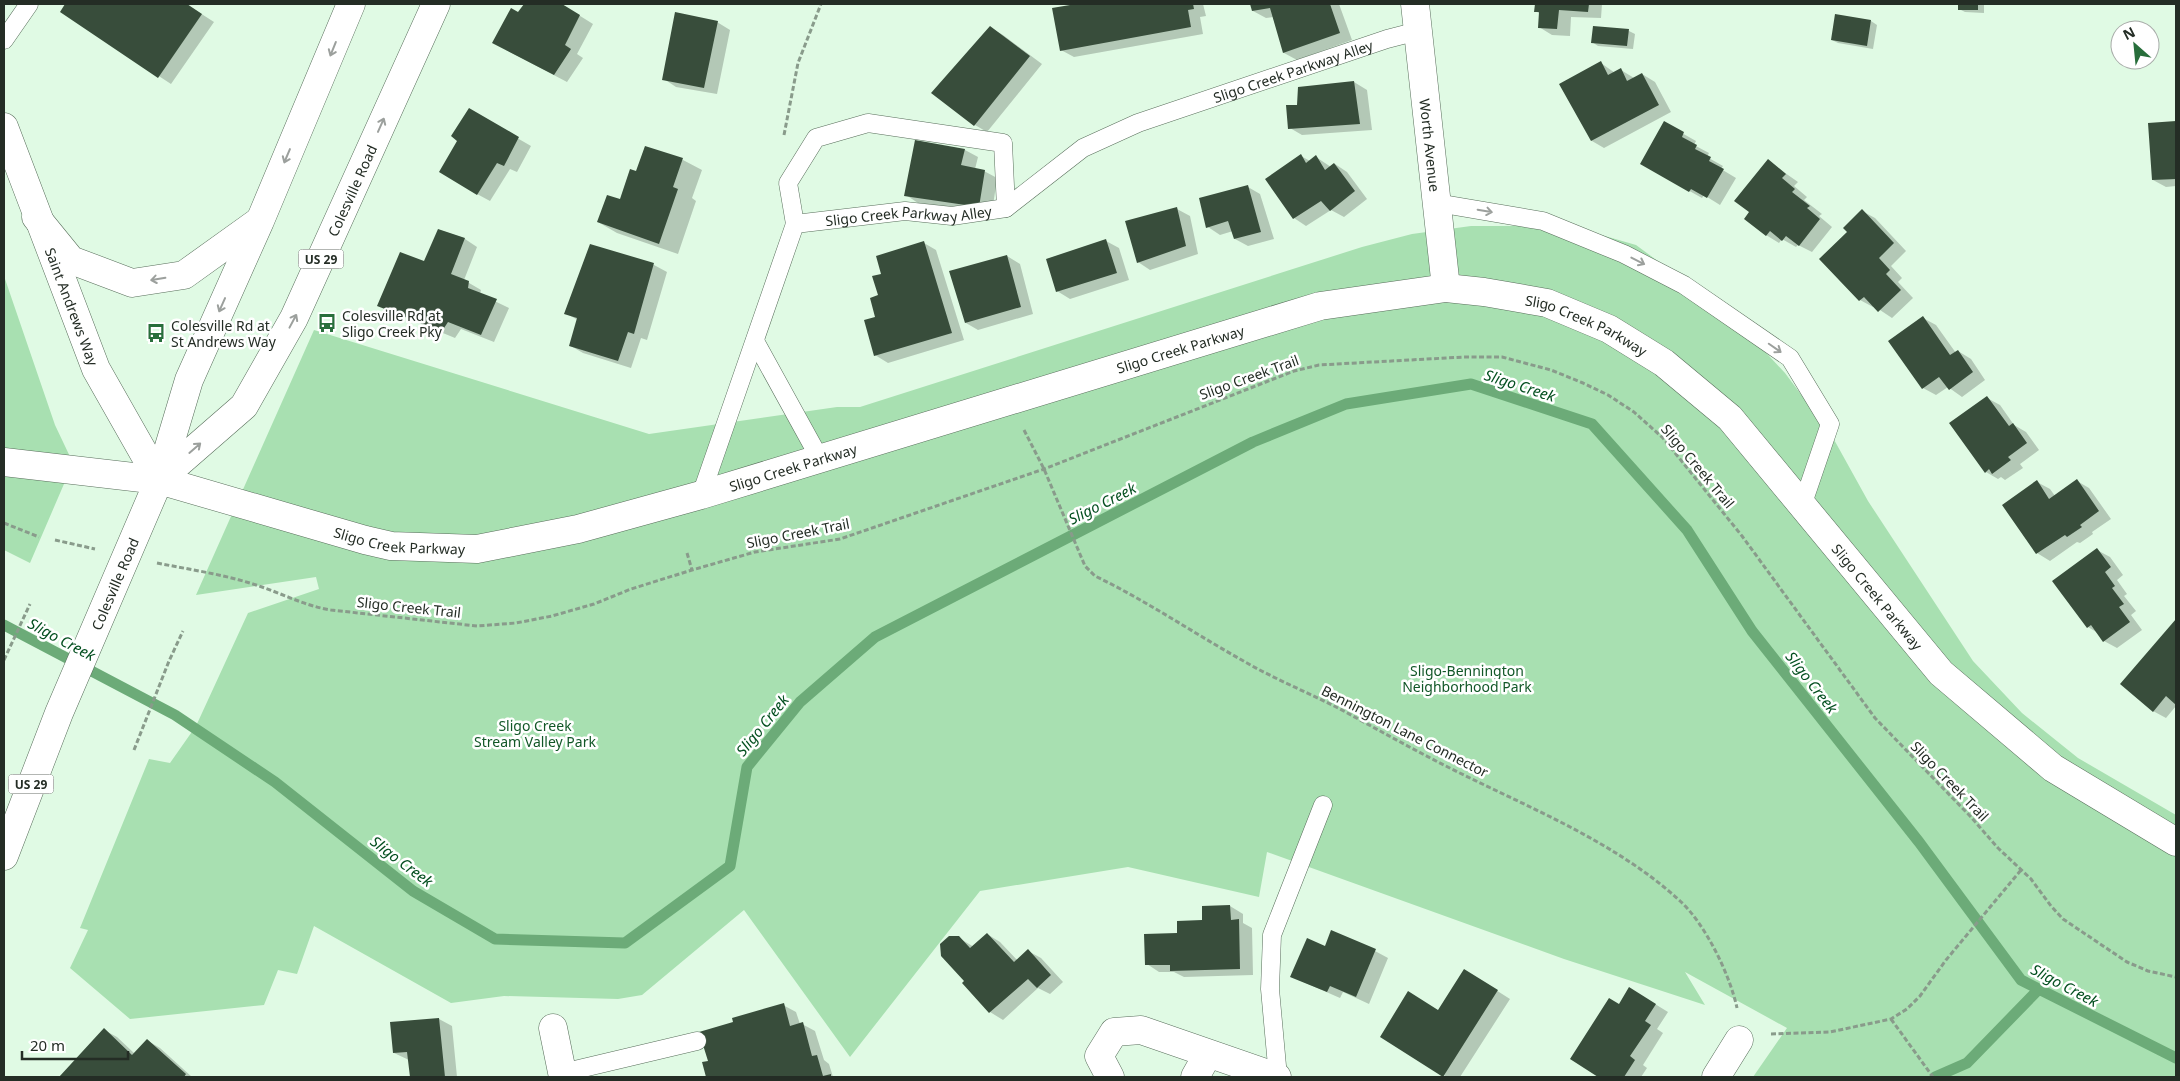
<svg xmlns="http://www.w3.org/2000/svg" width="2180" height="1081" viewBox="0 0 2180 1081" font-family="'Noto Sans',sans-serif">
<rect width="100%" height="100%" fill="#e0fae4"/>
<path fill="#a8e0b1" d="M1471 226H1531L1591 232 1636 245 1731 315 1785 373 1832 436 1868 501 1973 661 2022 713 2078 758 2176 815V1077H1753L1787 1028 1685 972 1705 1005 1564 959 1267 852 1259 897 1128 867 980 891 850 1057 744 910 642 995 618 999 504 996 451 1003 314 926 297 974 278 970 264 1005 130 1019 70 968 88 930 80 928 149 759 170 763 196 726 248 613 319 589 316 577 196 595 314 330 649 434 837 407H860L1362 247 1412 234Z
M4 276 55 425 73 463 30 563 4 550Z"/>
<path fill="#0003" d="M67 4H146L149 5 150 4H186L214 22 171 84 61 12Z
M525 4H561L593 24 577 54 583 58 567 82 506 50 519 14Z
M1083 4H1203L1206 16 1200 17 1203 34 1074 57 1061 50 1054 9Z
M1251 4H1339L1352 40 1297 60 1284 53 1273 17 1266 18 1253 11Z
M1536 4H1602L1601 18 1571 17 1570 36 1552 35 1539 27 1540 14 1536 11Z
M1959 4H1984V13L1965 12 1959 9Z
M1871 21 1877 25 1873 49 1838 43 1832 40Z
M717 22 730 30 717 94 676 87 664 79Z
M991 28 1003 35 1042 64 987 132 975 125Z
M1629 31 1635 34 1633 49 1598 46 1592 42Z
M1601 63 1615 73 1621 70 1634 78 1642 74 1655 82 1671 112 1604 148 1592 141Z
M1354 82 1367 90 1372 130 1302 135 1290 128Z
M469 110 531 146 517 172 510 169 490 201 477 194 459 140Z
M1664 123 1696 141 1694 145 1709 153 1707 157 1723 166 1721 169 1736 178 1720 205 1704 195 1702 198 1641 164Z
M2176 123V186L2166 187 2153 180 2149 125Z
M916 142 965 150 978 157 975 169 984 171 997 178 992 213 918 203 906 195Z
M645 147 683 160 702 170 692 198 696 201 678 254 617 233 598 222 621 201 636 173Z
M1301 156 1310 161 1316 157 1331 167 1335 164 1347 172 1367 199 1344 217 1331 210 1306 226 1294 218Z
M1768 161 1798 182 1794 186 1807 197 1804 200 1822 214 1819 216 1832 227 1812 252 1798 245 1796 247 1782 239 1779 243 1766 235 1750 212Z
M1248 187 1260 194 1274 239 1248 246 1235 239 1233 231 1220 235 1208 227Z
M1177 209 1190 216 1198 254 1150 270 1138 262Z
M1862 211 1875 218 1906 251 1891 266 1902 278 1898 282 1913 298 1892 318 1874 306 1873 307 1860 300 1849 232Z
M439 230 465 239 477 247 464 280 481 290 480 294 509 308 494 342 461 329 455 338 392 312 379 305 424 263Z
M1106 241 1119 248 1129 280 1070 299 1057 291Z
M924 243 936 250 964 340 888 363 875 355 879 296 883 274Z
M590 246 654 265 667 272 647 340 641 338 631 368 583 353 571 346 578 320 565 313Z
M1007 256 1020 264 1033 314 978 330 966 323Z
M1923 318 1936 325 1956 353 1958 351 1971 359 1985 380 1962 397 1948 387 1936 395 1923 388Z
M1987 398 2000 405 2014 425 2026 432 2039 450 2020 464 2023 468 2005 480 2001 477 1998 479 1986 472Z
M2077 481 2089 488 2111 519 2092 532 2093 534 2080 543 2077 542 2050 561 2037 553 2004 506 2037 482 2050 489 2055 496Z
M2097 550 2110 557 2123 575 2117 580 2127 594 2124 596 2136 611 2131 615 2142 630 2117 648 2104 641 2098 633 2088 627 2054 581Z
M2176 621V706L2166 718 2153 711 2122 684Z
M1230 906 1243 914V923L1252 928 1253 975 1184 977 1174 972H1159L1147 964 1204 921Z
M987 934 1000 942 1018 961 1028 951 1041 958 1063 982 1050 994 1038 988 1003 1020 990 1012 963 983 966 981 959 938 974 947Z
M1325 947 1375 951 1388 958 1369 1004 1343 992 1340 998 1292 977Z
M1477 978 1510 999 1460 1077H1447L1381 1036 1439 1011Z
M1642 996 1668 1012 1657 1029 1663 1033 1643 1065 1647 1068 1641 1077H1601L1571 1058Z
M783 1005 796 1012 800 1024H802L815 1031 824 1060 829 1064 833 1077H707L703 1063 709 1062Z
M439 1019 452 1026 457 1077H411L409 1060 394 1053Z
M104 1030 117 1037 135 1054 148 1041 160 1048 192 1077H61Z"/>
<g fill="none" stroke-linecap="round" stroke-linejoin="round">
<path stroke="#6cab78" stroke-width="11" d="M4 625 175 715 275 782 413 891 495 939 625 943 730 866 747 767 800 702 875 637 1253 442 1346 404 1471 384 1592 424 1687 530 1752 631 1919 842 2021 980 2176 1058
M1935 1077 1967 1063 2039 989"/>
</g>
<path fill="#384d3b" d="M65 4H187L202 14 158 78 60 12Z
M524 4H562L580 15 565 45 571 49 554 75 492 43 511 8 518 12Z
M1076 4H1193L1194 9 1188 10 1191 27 1060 51 1052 8Z
M1250 4H1330L1340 33 1283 53 1270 8 1252 11Z
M1535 4H1589L1588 12 1559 10 1557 29 1538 28 1539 12H1534Z
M1958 4H1978V10H1958Z
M675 12 718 21 704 88 662 80Z
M1835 14 1871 20 1867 46 1831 40Z
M990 26 1030 56 974 126 931 93Z
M1593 26 1629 29 1627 46 1591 43Z
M1601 61 1608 75 1621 68 1627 81 1642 73 1659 105 1591 141 1559 84Z
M1354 81 1360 124 1288 129 1286 105H1297L1298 87Z
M469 108 519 137 504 166 497 163 477 195 439 172 457 141 451 136Z
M1664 121 1684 132 1682 137 1697 145 1695 149 1711 157 1709 161 1724 169 1707 198 1691 189 1689 192 1640 164Z
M2176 121V179L2152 180 2148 123Z
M915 140 965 149 961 165 985 170 979 207 904 196Z
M645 146 683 158 673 187 678 189 659 244 597 222 607 195 620 199 630 169 636 171Z
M1301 154 1306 163 1316 155 1325 170 1334 163 1355 191 1330 211 1321 201 1293 219 1265 179Z
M1768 159 1786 174 1782 178 1795 189 1792 192 1810 206 1807 208 1820 219 1799 246 1786 236 1782 241 1770 231 1766 236 1744 219 1749 212 1734 201Z
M1248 185 1261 232 1234 239 1228 221 1206 228 1199 198Z
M1177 207 1186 246 1137 263 1125 221Z
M1862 209 1894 243 1879 258 1890 270 1886 274 1901 290 1878 312 1864 297 1859 301 1819 259 1847 232 1843 228Z
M438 229 465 238 451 274 469 281 468 288 497 299 481 335 448 322 442 331 377 306 400 252 424 261Z
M1106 239 1117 273 1056 292 1046 259Z
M924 241 952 333 874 356 864 320 875 317 870 298 878 295 872 276 881 274 876 256Z
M590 244 654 263 634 334 628 332 618 361 569 346 577 318 564 314Z
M1007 255 1021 307 965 323 949 271Z
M1923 316 1950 355 1958 350 1973 372 1949 390 1939 377 1922 389 1888 341Z
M1987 396 2009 426 2013 423 2027 443 2008 457 2011 460 1992 474 1989 469 1985 473 1949 423Z
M2077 479 2099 511 2080 525 2082 527 2067 537 2065 535 2036 554 2002 505 2037 480 2049 499Z
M2097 548 2111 567 2105 572 2115 586 2112 588 2124 604 2119 607 2130 622 2103 642 2091 625 2087 628 2052 581Z
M2176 619V705L2166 696 2153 712 2120 684Z
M1230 905 1231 920 1239 919 1240 969 1170 971V965H1145L1144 934 1177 933V921L1202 920V906Z
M1331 930 1376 949 1356 997 1330 986 1327 992 1290 977 1307 938 1325 946Z
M987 933 1014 962 1028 949 1051 975 1037 988 1028 979 989 1013 962 983 964 981 941 956 940 944 949 936H959L970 948Z
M1464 969 1498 990 1443 1077 1380 1037 1408 991 1438 1010Z
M1629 987 1656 1004 1645 1021 1651 1025 1630 1056 1635 1060 1624 1077H1598L1570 1059 1609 998 1619 1004Z
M784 1003 790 1026 803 1022 812 1056 817 1055 823 1076 831 1074V1077H706L702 1062 708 1061 699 1032 733 1022 732 1018Z
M439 1018 445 1077H410L407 1052 393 1053 390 1022Z
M104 1028 132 1055 147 1039 186 1074 184 1077H59Z"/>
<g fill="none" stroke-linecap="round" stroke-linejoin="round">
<g stroke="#586e5b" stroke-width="19">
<g id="service">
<path d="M4 40 29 4"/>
<path d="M1437 203 1543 221 1624 254 1684 285 1790 358 1830 424 1802 506"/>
<path d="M795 224 788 183 816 138 868 123 1003 143 1006 208"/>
<path d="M755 341 820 459"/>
<path id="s1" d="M701 495 795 224 905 211 952 216 1006 208 1083 148 1138 123 1387 39 1418 31"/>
<path d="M562 1073 697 1041"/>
<path d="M1278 1077 1270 989 1272 935 1323 805"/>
</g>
</g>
<g stroke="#586e5b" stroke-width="29">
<g id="minor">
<path id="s2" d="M1415 4 1446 288"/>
<path id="s3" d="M4 127 96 369 159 480"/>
<path d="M553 1028 563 1077"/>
<path d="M1110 1077 1099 1056 1114 1032 1141 1030 1277 1077"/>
<path d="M1195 1077 1208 1054"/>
<path d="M1716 1077 1739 1040"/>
</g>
</g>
<g stroke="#586e5b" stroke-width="29">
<g id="tertiary">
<path id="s4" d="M4 462 159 480 365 540 391 546 477 549 578 529 701 495 1320 306 1446 288 1484 292 1547 303 1609 329 1664 363 1730 418 1941 673 2053 768 2176 842"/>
</g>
</g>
<g stroke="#586e5b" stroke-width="29">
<g id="trunk">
<path d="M36 217 71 260 132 283 184 275 258 222"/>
<path id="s5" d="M159 480 244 406 294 318 436 4"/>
<path id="s6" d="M4 856 59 713 159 480 189 380 260 221 351 4"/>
</g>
</g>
<path stroke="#899b8b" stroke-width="3" stroke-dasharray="5 2.5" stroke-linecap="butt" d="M784 135 798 63 821 4
M1024 430 1044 469 1085 566 1095 576C1145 600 1192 632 1240 659 1272 678 1307 692 1340 709 1373 727 1405 745 1438 762 1519 804 1611 838 1679 900 1705 923 1730 975 1737 1008
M4 523 39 537
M55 540 95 549
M687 553 692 570
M157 563C192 570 228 575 262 587 285 595 306 606 331 610L477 626 516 623 552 616 594 604 631 589 692 570 755 552 840 539 1044 469 1294 371 1319 365 1464 357H1502L1551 370 1583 383 1608 395 1634 412 1663 438 1742 536 1875 718 1970 816 1998 848 2031 879 2051 906 2063 919 2127 962 2148 971 2176 977
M4 660 30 604
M134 750 169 661 183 631
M1891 1019 1933 1077
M1771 1034 1830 1032 1891 1019 1907 1009 1920 996 1946 960 2021 870"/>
<use href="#service" stroke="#fff" stroke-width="18"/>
<use href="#minor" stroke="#fff" stroke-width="28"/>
<use href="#tertiary" stroke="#fff" stroke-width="28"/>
<use href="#trunk" stroke="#fff" stroke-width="28"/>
</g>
<defs><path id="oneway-shaft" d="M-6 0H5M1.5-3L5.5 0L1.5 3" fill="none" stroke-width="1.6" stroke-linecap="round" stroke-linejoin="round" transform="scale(1.25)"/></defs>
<g stroke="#9ca09d">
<use href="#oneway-shaft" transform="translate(333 49) rotate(112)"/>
<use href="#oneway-shaft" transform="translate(381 125) rotate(-66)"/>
<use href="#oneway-shaft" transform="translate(287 156) rotate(113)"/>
<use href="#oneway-shaft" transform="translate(1485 211) rotate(10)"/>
<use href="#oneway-shaft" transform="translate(1638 261) rotate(27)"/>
<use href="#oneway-shaft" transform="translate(158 279) rotate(171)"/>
<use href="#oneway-shaft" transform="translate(222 305) rotate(114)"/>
<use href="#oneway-shaft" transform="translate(293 321) rotate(-62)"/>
<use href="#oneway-shaft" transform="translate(1775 348) rotate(35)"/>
<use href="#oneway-shaft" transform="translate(195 448) rotate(-41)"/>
</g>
<defs>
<g id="bus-bare" transform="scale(1.5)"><path d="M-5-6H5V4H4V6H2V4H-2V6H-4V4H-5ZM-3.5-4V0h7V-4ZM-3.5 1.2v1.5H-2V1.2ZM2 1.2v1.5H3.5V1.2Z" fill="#286e3b" stroke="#fff" stroke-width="2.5" paint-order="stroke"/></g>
</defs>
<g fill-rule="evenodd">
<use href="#bus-bare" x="327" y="323"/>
<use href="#bus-bare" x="156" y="333"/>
</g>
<g text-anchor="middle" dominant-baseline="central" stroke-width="5" stroke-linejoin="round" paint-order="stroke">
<g fill="#fff" stroke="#666c66" stroke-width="1">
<rect x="298.5" y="249.5" width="45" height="19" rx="4"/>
<rect x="8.5" y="774.5" width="45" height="19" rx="4"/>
</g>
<g font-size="12" font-weight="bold" fill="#242d25">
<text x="321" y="259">US 29</text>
<text x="31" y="784">US 29</text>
</g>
<g font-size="14" fill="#242d25" stroke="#fff">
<text stroke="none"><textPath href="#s1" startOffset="821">Sligo Creek Parkway Alley</textPath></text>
<text stroke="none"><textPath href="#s2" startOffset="142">Worth Avenue</textPath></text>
<text stroke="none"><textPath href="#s5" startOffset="354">Colesville Road</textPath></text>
<text stroke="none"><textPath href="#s1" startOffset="401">Sligo Creek Parkway Alley</textPath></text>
<text stroke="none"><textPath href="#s3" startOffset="192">Saint Andrews Way</textPath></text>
<text stroke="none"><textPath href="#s4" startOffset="1635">Sligo Creek Parkway</textPath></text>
<text stroke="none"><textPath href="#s4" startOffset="1215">Sligo Creek Parkway</textPath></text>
<text transform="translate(1249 377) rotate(-20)">Sligo Creek Trail</text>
<text transform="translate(1698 466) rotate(50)">Sligo Creek Trail</text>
<text stroke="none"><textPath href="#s4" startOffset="810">Sligo Creek Parkway</textPath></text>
<text transform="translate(798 533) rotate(-11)">Sligo Creek Trail</text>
<text stroke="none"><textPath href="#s4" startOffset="405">Sligo Creek Parkway</textPath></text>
<text stroke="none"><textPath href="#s6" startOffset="294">Colesville Road</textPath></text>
<text stroke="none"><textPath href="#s4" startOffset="2040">Sligo Creek Parkway</textPath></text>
<text transform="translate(409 607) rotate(6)">Sligo Creek Trail</text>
<text transform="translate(1405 731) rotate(27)">Bennington Lane Connector</text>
<text transform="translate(1950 781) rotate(46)">Sligo Creek Trail</text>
</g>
<g font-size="14" fill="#242d25" stroke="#fff" text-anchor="start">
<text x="342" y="315">Colesville Rd at<tspan x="342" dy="16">Sligo Creek Pky</tspan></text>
<text x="171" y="325">Colesville Rd at<tspan x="171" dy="16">St Andrews Way</tspan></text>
</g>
<g font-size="14" fill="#115727" stroke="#fff">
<text x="1467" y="670">Sligo-Bennington<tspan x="1467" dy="16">Neighborhood Park</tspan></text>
<text x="535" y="725">Sligo Creek<tspan x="535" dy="16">Stream Valley Park</tspan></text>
</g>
<g font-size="15" font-style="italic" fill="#034f1f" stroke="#fff">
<text transform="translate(1520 385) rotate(18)">Sligo Creek</text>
<text transform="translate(1102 503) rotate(-27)">Sligo Creek</text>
<text transform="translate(62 639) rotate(28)">Sligo Creek</text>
<text transform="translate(1812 682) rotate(52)">Sligo Creek</text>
<text transform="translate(762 725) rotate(-51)">Sligo Creek</text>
<text transform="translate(402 861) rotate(37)">Sligo Creek</text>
<text transform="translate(2065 985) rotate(28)">Sligo Creek</text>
</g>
</g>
<rect width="2180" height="1081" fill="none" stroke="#242d25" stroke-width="10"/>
<g transform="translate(2135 45) rotate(333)"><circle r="24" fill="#ffffff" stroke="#a7aba8"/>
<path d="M0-4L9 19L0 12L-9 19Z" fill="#286e3b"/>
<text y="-8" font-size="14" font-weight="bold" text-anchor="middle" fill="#242d25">N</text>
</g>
<path d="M22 1051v8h106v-8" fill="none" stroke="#242d25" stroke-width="2.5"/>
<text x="30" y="1051" font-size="15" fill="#242d25" stroke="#ffffff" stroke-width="4" paint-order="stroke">20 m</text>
</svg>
